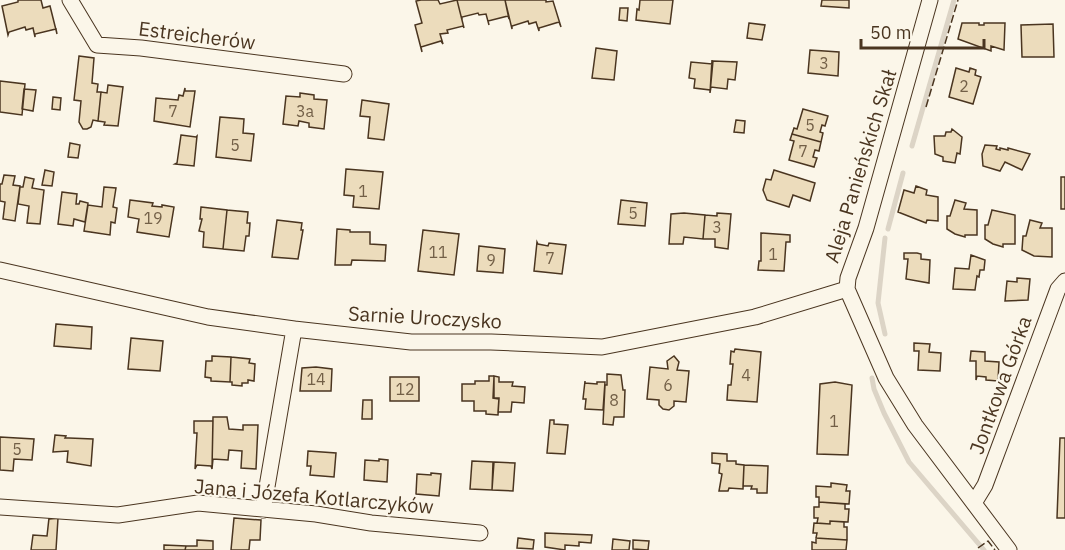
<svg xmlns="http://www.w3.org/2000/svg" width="1065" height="550" viewBox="0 0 1065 550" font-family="'IBM Plex Sans',sans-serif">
<rect width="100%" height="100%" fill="#fbf6e9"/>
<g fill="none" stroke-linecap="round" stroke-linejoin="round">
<path stroke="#dcd4c6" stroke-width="5" d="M912 146 954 0
M888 229 903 173
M885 238 878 303 885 334
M872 378 874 389 884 413 909 462 984 550"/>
</g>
<path fill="#ecdcbc" stroke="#4a3520" stroke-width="1.5" d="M18 0H41L43 8 50 6 57 34 56 29 35 34V37L33 28 26 30 25 27 9 32 8 35 2 6 18 2Z
M421 0H438L440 4 457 0 464 28 463 26 447 30 448 33 440 34 443 44 441 41 421 47 422 52 415 25 422 23 416 1Z
M457 0H505L509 19 508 16 488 21 489 25 486 14 479 15 478 13 462 17V20Z
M505 0H546V2L553 1 561 27 559 22 539 28V31L536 22 529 24 528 21 512 26V29Z
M640 0H673L670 24 636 20 637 9 639 10Z
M822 0H849V8L821 6Z
M620 8H628L627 21 619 20Z
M749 23 765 25 762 40 747 38Z
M962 23H979V25H984V23H1005L1004 50 991 46V51L958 39Z
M1053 24 1054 57H1022L1021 25Z
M596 48 617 51 614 80 592 78Z
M810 50 839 52 838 76 808 73Z
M79 56 94 58 92 83 98 84 97 92H101L98 121 93 120 91 127 87 129H83L79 122 81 101 74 100Z
M712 60 710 93V90L694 88 695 79 689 78 691 62 712 64Z
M713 61 737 62 735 80 728 79 727 89 711 87 710 93Z
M956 68 969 72 970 68 976 70 975 75 981 77 973 104 949 97Z
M0 81 25 84 22 115 0 112Z
M108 85 123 87 118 126 104 125 105 122 98 121 101 92 107 93Z
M185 88V91H195L190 127 154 121 156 98 178 100 179 95 183 96Z
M24 89 36 90 33 111 22 109Z
M300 93 314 95V99L327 100 324 129 309 127V123L299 121 298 126 283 124 286 96 300 97Z
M53 97 61 98 60 110 52 109Z
M362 100 389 104 384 140 368 138 370 117 360 116Z
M803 109 828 116 825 126 822 125 820 132 823 133 821 142 792 134 794 128 797 129Z
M220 117 244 119 243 133 254 134 251 161 216 157Z
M736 120 745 121 744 133 734 132Z
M952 129 962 137 960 154 957 153 955 163 943 161V157L935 154 934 136H945L946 132H951Z
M792 134 821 142 819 151 815 150 813 157 817 158 814 167 789 160 794 141 790 140Z
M181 135 196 137 197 136 194 166 175 164 177 163Z
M70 143 80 145 78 158 68 157Z
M985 145 997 146 996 149 1000 150V148L1008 150V148L1030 154 1022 170 1005 162 1000 171 983 166 982 154Z
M346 169 383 172 379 209 353 207 354 196 344 195Z
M45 170 54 172 52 186 42 185Z
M774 170 815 183 810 201 793 195 789 207 767 200 763 190 766 179 771 180Z
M4 175 15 176 13 185 20 186 15 221 3 219 5 202 0 201V184H2Z
M25 177 34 179 32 188 44 190 40 224 27 223 29 206 18 204 20 187H23Z
M1061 177H1065V209H1061Z
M916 186 927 190 926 195 938 197V221L927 220 926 223 898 212 904 190 914 193Z
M104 187 116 188 113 207 117 208 115 223 111 222 110 235 84 231 88 205 102 207Z
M62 192 77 194 76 204H79L80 201 88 203 85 222 74 219 73 226 58 224Z
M130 200 153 203 152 206 162 207V205L174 207 169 237 137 232 139 219 128 217Z
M621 200 647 203 645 226 618 224Z
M955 200 966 203 964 209 977 210V235H965V237L955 234 947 229V216H950Z
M201 207 227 210 223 249 203 247 204 232 199 231 202 219H200Z
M227 210 248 212 247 223H250L249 236H246L244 251 223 249Z
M992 210 1015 215V244H1003V247L993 244 985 239V225H988Z
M684 213 705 215 703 239 684 237 683 244H669L671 214Z
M717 213 731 214 728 249 715 247V239H703L705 215 717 216Z
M277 220 302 223 301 230H303L298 259 272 257Z
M1030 220 1042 223 1040 228H1052V257L1034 256 1022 250 1023 236H1026Z
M337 229 350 230V232H370V244L386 245 385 261 352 260 351 265H335Z
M423 230 459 234 454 275 418 271Z
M761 233 790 235V242H786L784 271 758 270 759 261H761Z
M537 242 538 244 548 246 549 243 566 245 562 274 534 271Z
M479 246 505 249 503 273 477 271Z
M904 253H917L921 254V259L930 260 929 283 906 279 908 259H904Z
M971 255 985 260 984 270H980L979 277 977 276 975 290 953 289 955 268 969 269Z
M1017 278 1030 279 1028 300 1005 301 1007 281 1017 282Z
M56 324 92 327 91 349 54 346Z
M131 338 163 341 160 371 128 369Z
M914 343 930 344 929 352 941 353 940 371 918 370 919 351H914Z
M735 349 761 352 757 402 727 400 728 385H731L733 364H730L731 351 734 352Z
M971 351 985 352V361L999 362 998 381 986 380V377L977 376 976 380V361H970Z
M212 356 231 357 230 382 211 381V378L205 377 206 361H212Z
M674 356 679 362 677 370 689 371 686 402 674 401V406L669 410 663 409 659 405V400L647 399 650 367 668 369 667 361Z
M231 357 250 359 249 363 255 364 254 381 248 380V383H242V386L232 385V382H230Z
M316 367 332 369 331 391H300L302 368Z
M607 374 621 375 623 390H625L624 417H614L613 425 603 424 605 385H607Z
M489 376H494L493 398 499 399 498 415 486 414V411H474V401H462V384H475V381H489Z
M494 376 499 377V382H513L512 386 525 387 524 403 512 402 511 412H498L499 398H494Z
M390 377H419V401H390Z
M585 381V383L597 384V382H605L603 410 585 409 586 399H583Z
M835 382 852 385 848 455 817 454 820 384Z
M363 400H372V419H362Z
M213 417H227L229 429 243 430V425H258L256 469 241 468 242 451 229 450 228 460 213 459 212 469Z
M550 420H554V424L568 425 565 454 547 453Z
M194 421H213L212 469 211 466 197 465 195 469 197 433H194Z
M55 435 66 436 65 438H69L93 439 91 466 67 462 68 451 53 452Z
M0 437 34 439 32 460 14 459 13 471 0 470Z
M1060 438H1065V518H1057Z
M308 451 336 453 334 477 310 475 311 466H307Z
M712 453 727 454V461H736V464L744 465 743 489 729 488 728 491H719L722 474 719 473 720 464 712 463Z
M379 459 388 460 387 482 364 480 365 460 379 461Z
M472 461 493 462 492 490 470 489Z
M494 462 515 463 513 491 492 490Z
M744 465 768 466 767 493H757V489H751L752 486H743Z
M431 473 441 474 439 496 416 494 417 474 431 475Z
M831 483 847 485 846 491H850L849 504 819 502V497H816V486L831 487Z
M819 502 845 504V509H849L848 522 830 521V524L817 523 818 518H814V507H819Z
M49 518 50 519 58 518 56 550H31L33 535 47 536Z
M234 518 261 520 260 540H250L249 550H231Z
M830 521 844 522V527H847V540L816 538 817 533H813L814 523 830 524Z
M545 533 592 535 591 543 579 542V546L565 545V550L545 547Z
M518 538 534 540 533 549 517 548Z
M816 538 847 540 846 550H812V542L816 543Z
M613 539 630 541 629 550H612Z
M197 540 213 541V550H185L186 546H197Z
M633 540 649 541 648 550 633 549Z
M164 545 186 546 185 550H164Z"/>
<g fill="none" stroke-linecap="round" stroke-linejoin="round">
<g stroke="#4a3520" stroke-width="17">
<path id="minor" d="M70 0 97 45 141 48 344 74
M930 0 866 228 848 278 847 289 886 378 915 425 1009 550
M0 270 208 317 294 329 411 342H491L602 347 755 317 847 289
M974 503 985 485 1058 289 1065 281
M0 507 118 515 198 503 316 514 371 523 480 533
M263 510 294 329"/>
</g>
<use href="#minor" stroke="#fbf6e9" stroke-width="15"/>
<path stroke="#4a3520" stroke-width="1.5" stroke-dasharray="8 3" stroke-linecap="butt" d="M926 107 958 0
M978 548 988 541 995 550"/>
</g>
<g text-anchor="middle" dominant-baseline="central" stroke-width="4.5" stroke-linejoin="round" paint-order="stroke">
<g font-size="16" fill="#725f47">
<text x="824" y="63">3</text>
<text x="964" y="86">2</text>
<text x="173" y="111">7</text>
<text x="305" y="111">3a</text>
<text x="810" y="125">5</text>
<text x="235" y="145">5</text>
<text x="803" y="151">7</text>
<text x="363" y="191">1</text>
<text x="633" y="213">5</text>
<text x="153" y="218">19</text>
<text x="717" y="227">3</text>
<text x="438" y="252">11</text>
<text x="773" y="254">1</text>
<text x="550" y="258">7</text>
<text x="491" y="260">9</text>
<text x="746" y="375">4</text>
<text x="316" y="379">14</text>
<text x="668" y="385">6</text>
<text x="405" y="389">12</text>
<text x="614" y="400">8</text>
<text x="834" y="421">1</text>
<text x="17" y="449">5</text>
</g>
<g font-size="20" fill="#4a3520" stroke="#fbf6e9">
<text transform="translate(197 35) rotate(7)">Estreicherów</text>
<text transform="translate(860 166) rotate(-73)">Aleja Panieńskich Skał</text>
<text transform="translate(425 317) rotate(3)">Sarnie Uroczysko</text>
<text transform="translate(1000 385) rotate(-70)">Jontkowa Górka</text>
<text transform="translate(314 496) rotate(5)">Jana i Józefa Kotlarczyków</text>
</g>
</g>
<path d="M861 39v9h123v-9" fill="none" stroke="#4a3520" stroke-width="3"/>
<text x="870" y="39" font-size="18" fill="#4a3520" stroke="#fbf6e9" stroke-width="4.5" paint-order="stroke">50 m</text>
</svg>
